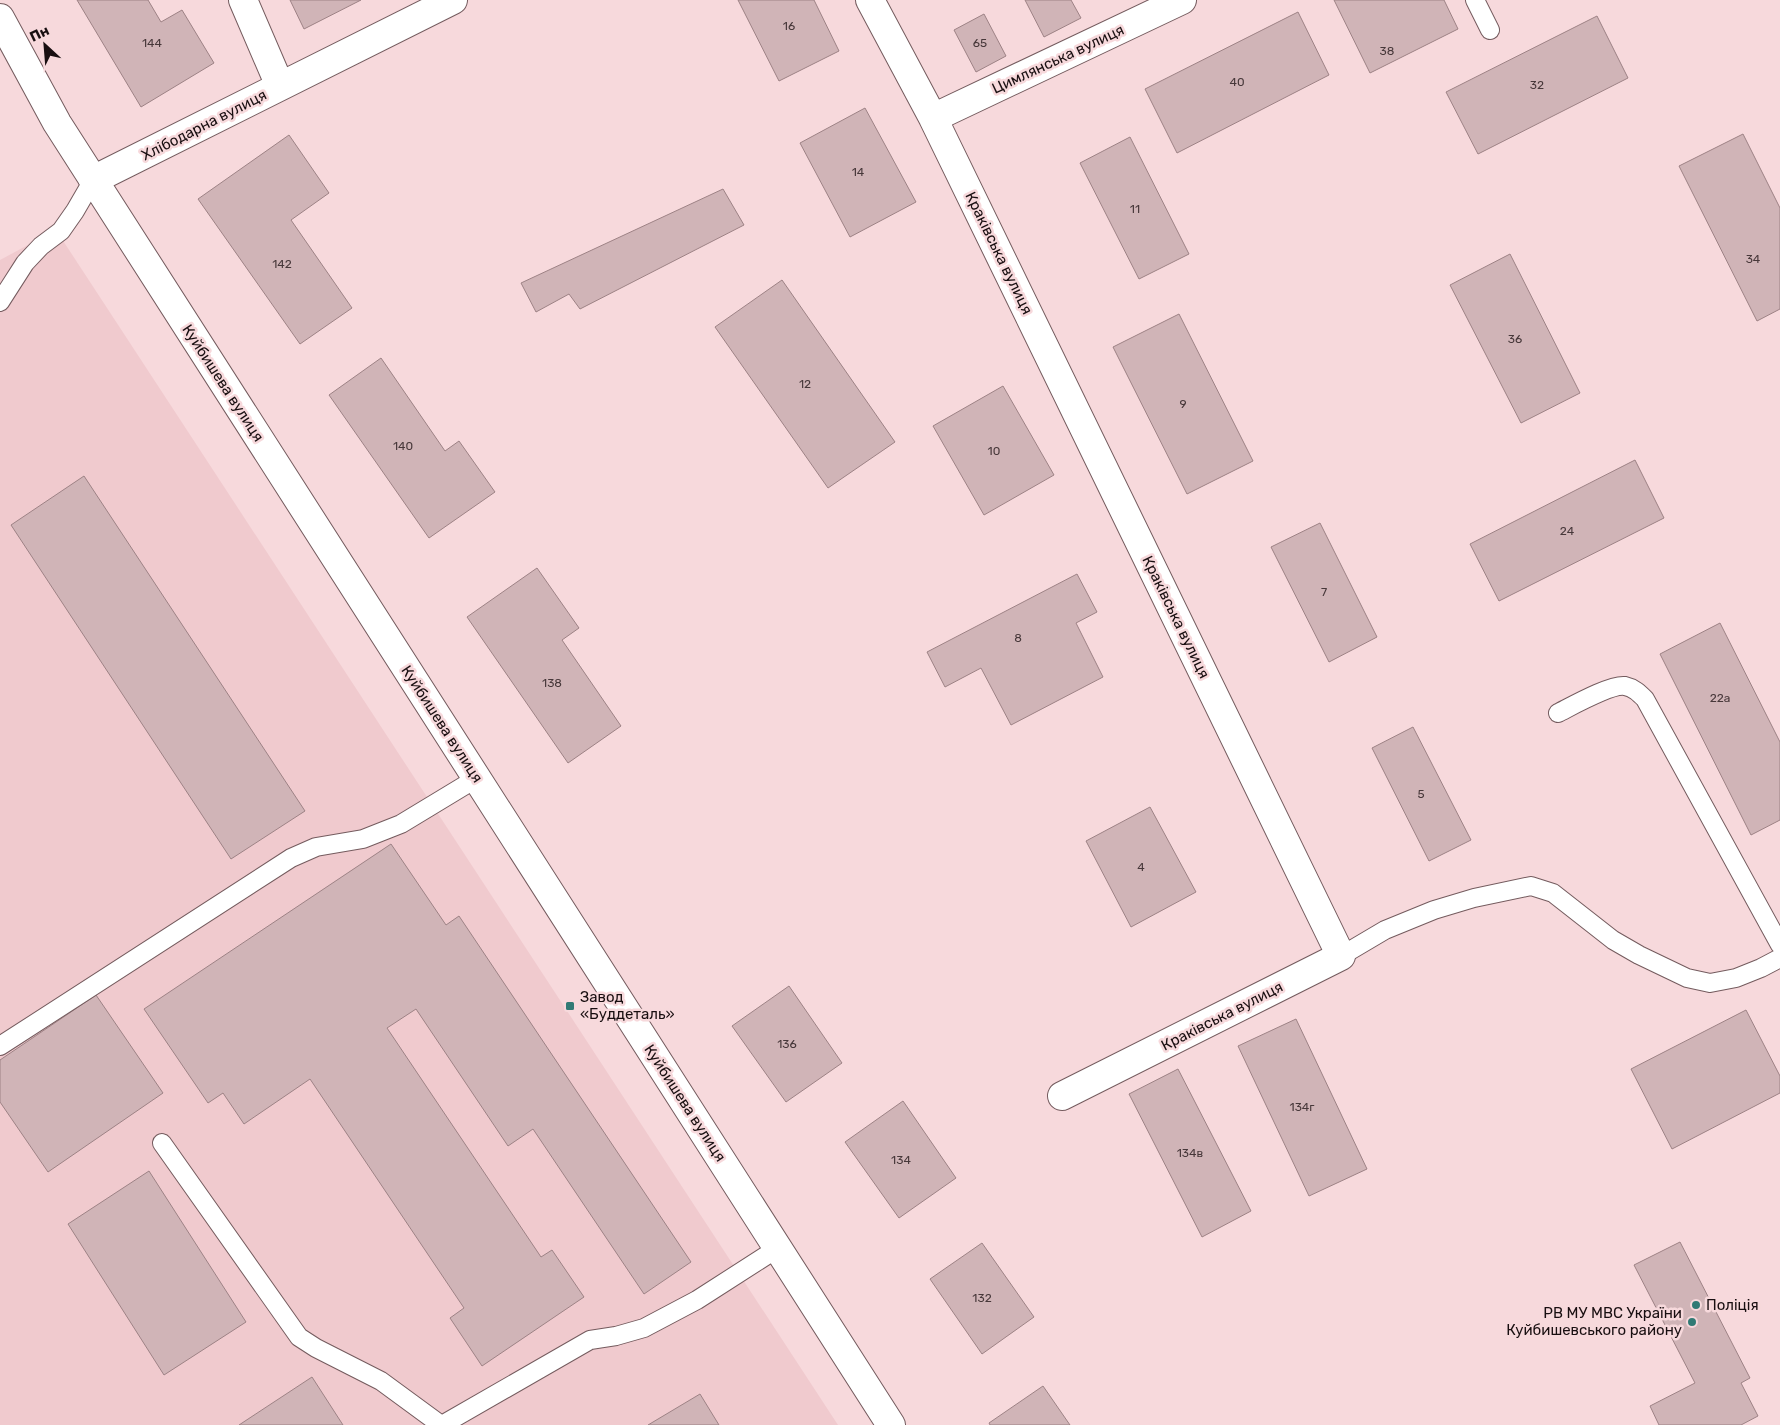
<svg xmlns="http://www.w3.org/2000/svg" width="1780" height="1425" viewBox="0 0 1780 1425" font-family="Rubik,sans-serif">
<rect width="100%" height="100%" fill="#f7d9dc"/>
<path fill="#f0cace" d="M56 230 838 1425H0V260Z"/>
<path fill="#d0b4b7" stroke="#9d8285" d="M77 0H148L161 22 182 10 214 63 141 107Z
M290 0H361L304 29Z
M738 0H814L839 51 779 81Z
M1025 0H1071L1081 18 1044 37Z
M1334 0H1444L1458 29 1370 73Z
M1298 12 1329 75 1177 153 1145 89Z
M984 14 1006 56 976 72 954 30Z
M1597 16 1628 78 1478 154 1446 92Z
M865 108 916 202 850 237 800 143Z
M1743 134 1780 208V309L1757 321 1679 166Z
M289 135 329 193 291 220 352 308 300 344 198 199Z
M1130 137 1189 254 1139 279 1080 163Z
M723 189 744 225 580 309 569 294 536 312 521 283Z
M1510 254 1580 393 1521 423 1450 285Z
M782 280 895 442 828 488 715 327Z
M1179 314 1253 461 1187 494 1113 347Z
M381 358 445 451 459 441 495 492 429 538 329 395Z
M1003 386 1054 475 984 515 933 426Z
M1635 460 1664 518 1499 601 1470 544Z
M84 476 305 811 231 859 11 525Z
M1320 523 1377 637 1329 662 1271 547Z
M537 568 579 628 562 640 621 726 568 763 467 617Z
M1077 574 1097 612 1076 623 1103 677 1011 725 981 668 945 687 927 652Z
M1720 623 1780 742V820L1751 835 1660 654Z
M1413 727 1471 840 1429 861 1372 748Z
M1150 807 1196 892 1131 927 1086 841Z
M391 844 446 925 459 916 691 1262 644 1294 533 1129 508 1146 416 1009 387 1028 541 1257 552 1250 584 1297 482 1366 450 1318 464 1308 310 1079 244 1124 223 1093 208 1103 144 1009Z
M789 986 842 1063 786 1102 732 1026Z
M96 995 163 1093 48 1172 0 1102V1060Z
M1746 1010 1780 1076V1093L1672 1149 1631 1069Z
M1296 1019 1367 1169 1309 1196 1238 1046Z
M1178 1069 1251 1211 1202 1237 1129 1094Z
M903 1101 956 1178 899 1218 845 1142Z
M149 1171 246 1322 164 1375 68 1224Z
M1680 1242 1750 1378 1741 1383 1758 1416 1741 1425H1659L1650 1406 1695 1383 1634 1265Z
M982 1243 1034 1317 982 1354 930 1279Z
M312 1377 343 1425H239Z
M1043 1386 1070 1425H990L989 1423Z
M700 1394 719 1425H648Z"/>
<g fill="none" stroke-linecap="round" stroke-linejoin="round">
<g stroke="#745b5e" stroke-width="20">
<path id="lane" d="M1475 0 1490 30
M0 302 25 263 41 246 61 231 75 211 93 180
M1558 713C1572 706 1611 684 1625 686 1634 688 1639 693 1645 699L1780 945
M1341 956 1385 930 1434 910 1474 898 1531 886 1553 893 1613 940 1639 955 1687 978 1710 983 1736 978 1761 968 1780 958
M0 1046 291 858 316 847 363 839 401 824 477 778
M162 1143 299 1337 316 1348 381 1381 441 1425
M442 1425 590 1340 616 1336 644 1328 697 1300 778 1248"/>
</g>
<g stroke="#745b5e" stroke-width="30">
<path id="street" d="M243 0 280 86
M870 0 933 118 1341 956 1062 1096
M933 118 1182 0
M93 180 453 0"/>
</g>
<g stroke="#745b5e" stroke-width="30">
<path id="secondary" d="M0 18 57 123 891 1425"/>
</g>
<use href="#lane" stroke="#fff" stroke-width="18"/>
<use href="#street" stroke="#fff" stroke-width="28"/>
<use href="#secondary" stroke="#fff" stroke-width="28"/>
</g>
<g fill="#317a75" stroke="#f7d9dc" stroke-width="2">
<rect x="565" y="1001" width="10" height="10" rx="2.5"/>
<circle cx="1696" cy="1305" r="5"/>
<circle cx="1692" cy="1322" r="5"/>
</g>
<g text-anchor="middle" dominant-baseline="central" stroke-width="5" stroke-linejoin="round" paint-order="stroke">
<g font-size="12" fill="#47383a">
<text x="789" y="26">16</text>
<text x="152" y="43">144</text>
<text x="980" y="43">65</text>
<text x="1387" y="51">38</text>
<text x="1237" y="82">40</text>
<text x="1537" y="85">32</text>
<text x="858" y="172">14</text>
<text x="1135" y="209">11</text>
<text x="1753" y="259">34</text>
<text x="282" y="264">142</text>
<text x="1515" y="339">36</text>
<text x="805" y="384">12</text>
<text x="1183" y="404">9</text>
<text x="403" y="446">140</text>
<text x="994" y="451">10</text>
<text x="1567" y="531">24</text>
<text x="1324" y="592">7</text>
<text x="1018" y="638">8</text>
<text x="552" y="683">138</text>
<text x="1720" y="698">22а</text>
<text x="1421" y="794">5</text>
<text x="1141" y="867">4</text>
<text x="787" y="1044">136</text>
<text x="1302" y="1107">134г</text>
<text x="1190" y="1153">134в</text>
<text x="901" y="1160">134</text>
<text x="982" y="1298">132</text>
</g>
<g font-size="15" fill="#190f11" stroke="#f7d9dc">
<text transform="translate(1058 59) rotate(-25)">Цимлянська вулиця</text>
<text transform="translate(204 125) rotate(-27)">Хлібодарна вулиця</text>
<text transform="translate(999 253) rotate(64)">Краківська вулиця</text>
<text transform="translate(223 383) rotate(57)">Куйбишева вулиця</text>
<text transform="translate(1176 617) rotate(64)">Краківська вулиця</text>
<text transform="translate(442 724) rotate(57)">Куйбишева вулиця</text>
<text transform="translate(1222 1016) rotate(-27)">Краківська вулиця</text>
<text transform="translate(685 1103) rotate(57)">Куйбишева вулиця</text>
</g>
<g font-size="15" fill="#190f11" stroke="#f7d9dc" text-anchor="start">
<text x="580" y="997">Завод<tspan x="580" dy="17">«Буддеталь»</tspan></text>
<text x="1706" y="1305">Поліція</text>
<text x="1682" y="1313" text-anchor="end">РВ МУ МВС України<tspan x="1682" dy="17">Куйбишевського району</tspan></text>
</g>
</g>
<g transform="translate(45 45) rotate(334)" stroke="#f7d9dc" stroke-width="4" paint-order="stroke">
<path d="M0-4L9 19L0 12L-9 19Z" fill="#190f11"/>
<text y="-8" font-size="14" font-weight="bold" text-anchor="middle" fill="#190f11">Пн</text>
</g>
</svg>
